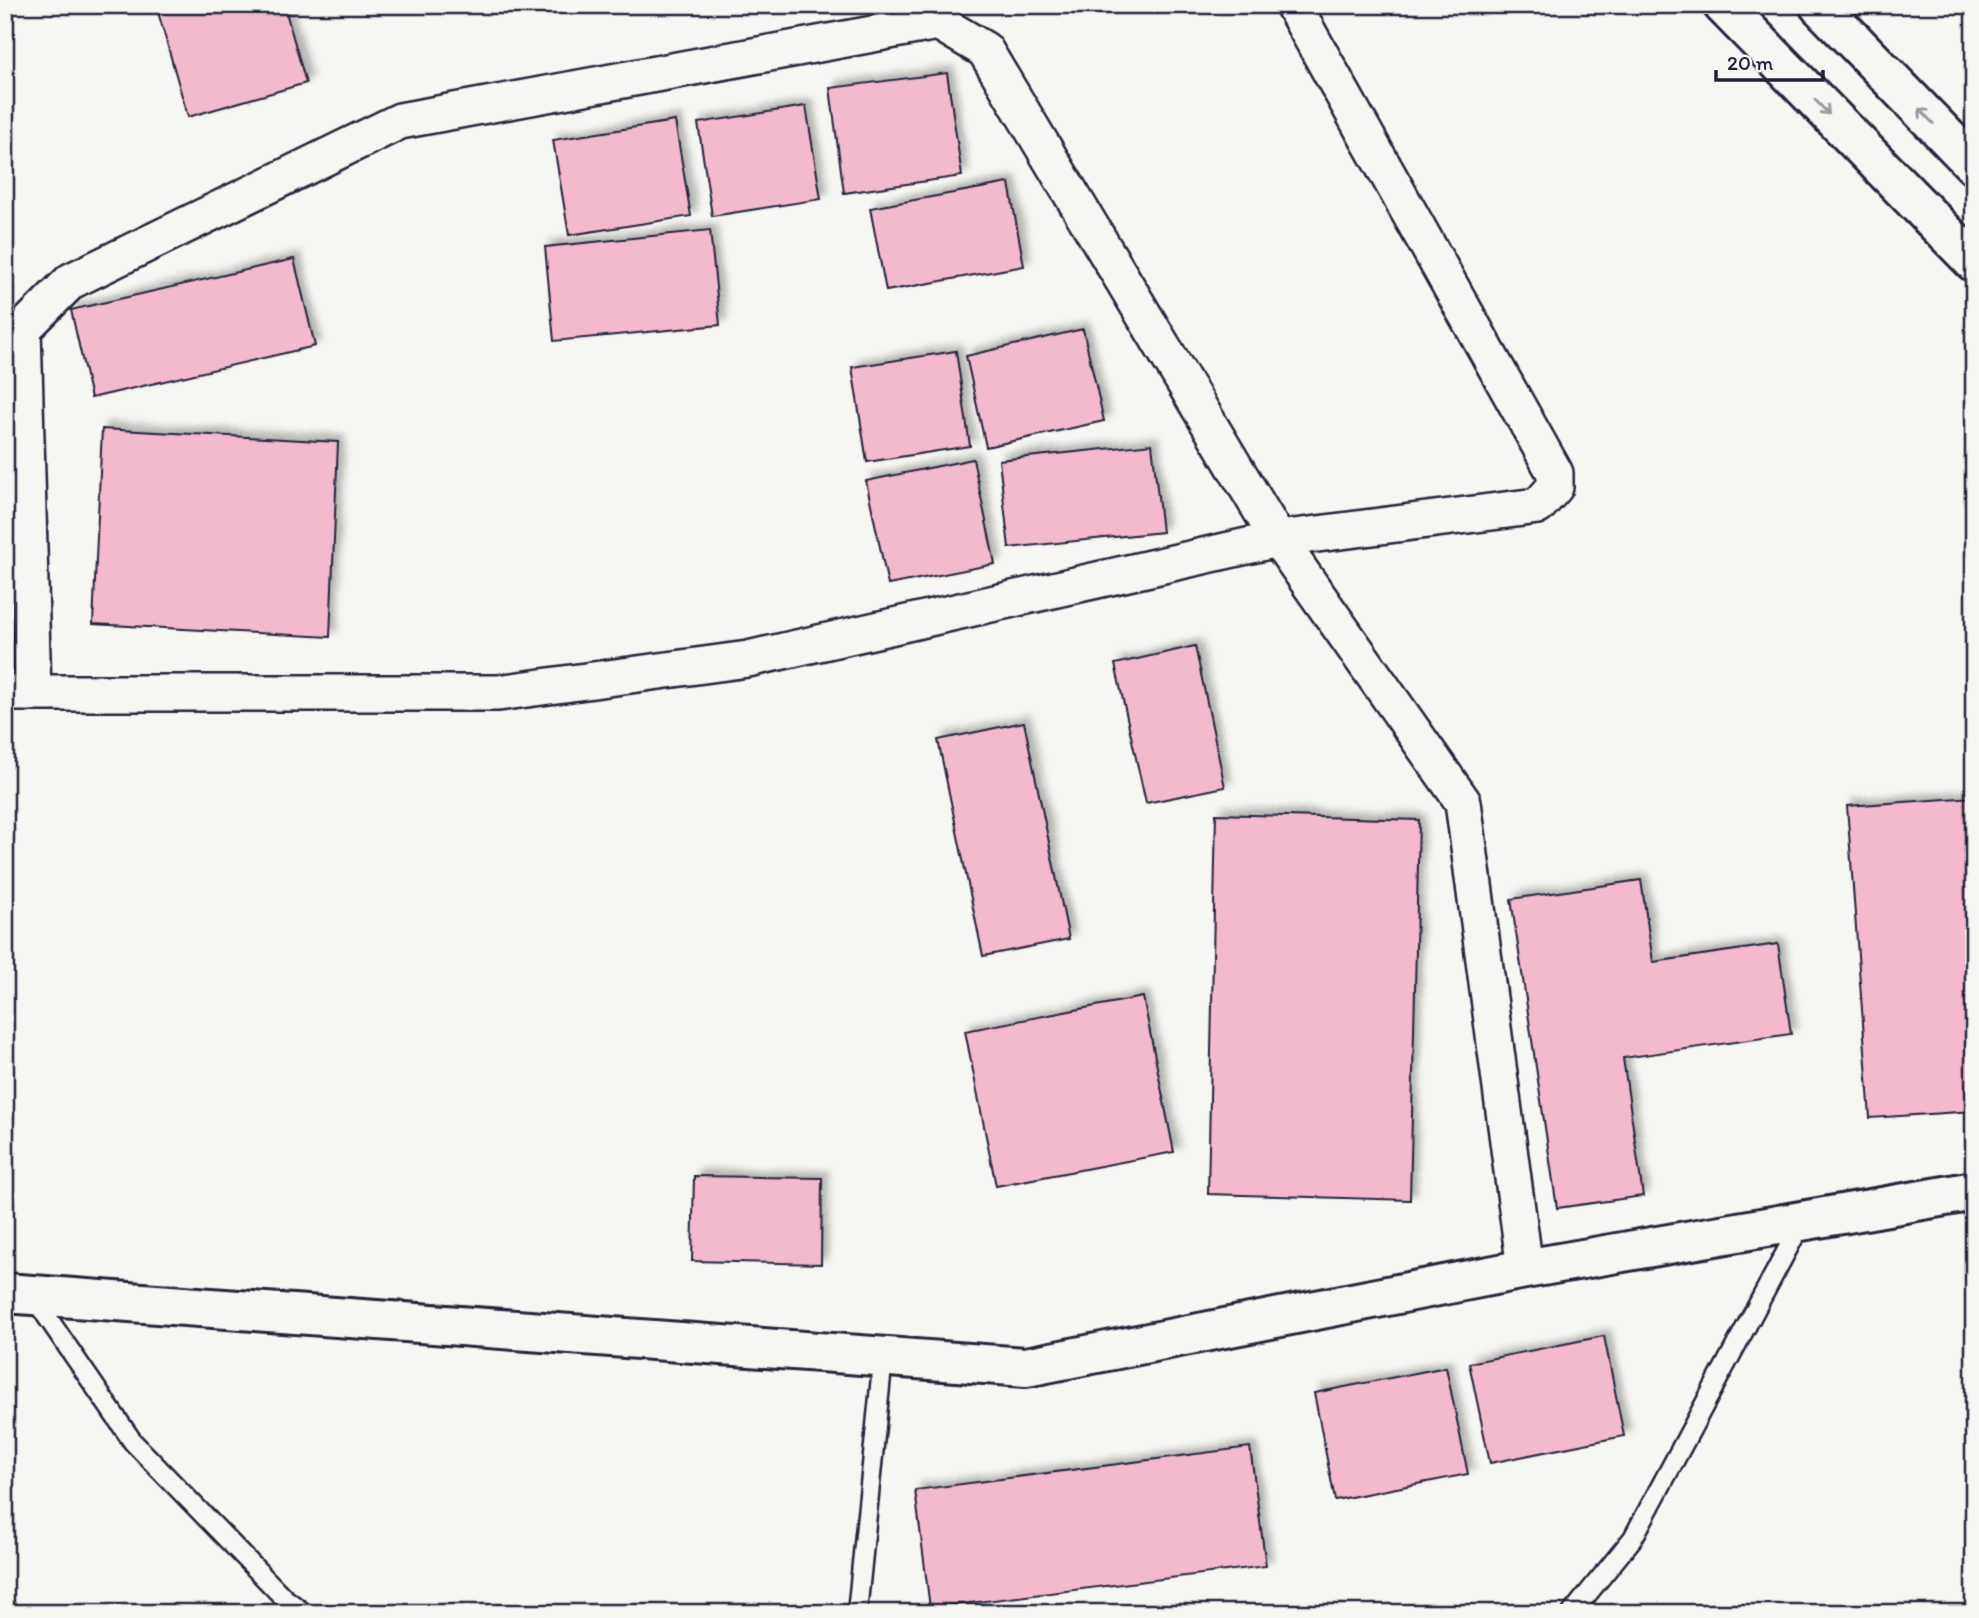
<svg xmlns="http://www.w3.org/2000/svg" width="1979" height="1618" viewBox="0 0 1979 1618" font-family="Itim,sans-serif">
<defs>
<filter id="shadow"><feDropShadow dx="6" dy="-6" stdDeviation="3.5" flood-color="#0004"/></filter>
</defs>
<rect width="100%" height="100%" fill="#f6f6f2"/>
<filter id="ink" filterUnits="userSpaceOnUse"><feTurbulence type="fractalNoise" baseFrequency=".0143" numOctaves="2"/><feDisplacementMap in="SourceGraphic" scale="14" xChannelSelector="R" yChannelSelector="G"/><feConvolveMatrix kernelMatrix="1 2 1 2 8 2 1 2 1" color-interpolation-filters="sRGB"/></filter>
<g filter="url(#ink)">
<path fill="#f3bace" stroke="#22223b" stroke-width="2" filter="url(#shadow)" d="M156 5H284L306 83 188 117Z
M947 73 962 176 844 193 830 88Z
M806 106 821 199 712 216 698 123Z
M675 121 691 216 569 235 553 140Z
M1009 183 1024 266 886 291 870 208Z
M710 230 720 325 554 341 545 247Z
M294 259 315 346 91 398 71 310Z
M1083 329 1104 421 986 447 966 356Z
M956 351 970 446 867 462 852 367Z
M102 429 338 442 330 637 93 624Z
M1152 444 1162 532 1009 548 999 460Z
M973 459 995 564 888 585 866 481Z
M1195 646 1225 787 1146 803 1115 664Z
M1024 722 1069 939 983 956 938 740Z
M1974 797V1111L1870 1118 1847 806Z
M1216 814 1419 820 1410 1200 1208 1194Z
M1641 880 1653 962 1778 944 1791 1034 1623 1058 1643 1196 1557 1208 1511 899Z
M1143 997 1174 1152 996 1186 965 1031Z
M694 1176 822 1178 821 1264 692 1261Z
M1604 1336 1624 1436 1490 1463 1469 1363Z
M1446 1367 1468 1474 1335 1500 1314 1393Z
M1250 1447 1266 1566 930 1608 915 1490Z"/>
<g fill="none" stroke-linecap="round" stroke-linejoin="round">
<g stroke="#22223b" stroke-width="23">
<path id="service" d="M32 1295 133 1442 284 1598 304 1613
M857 1613 883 1357
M1572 1613 1633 1538 1801 1224"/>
</g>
<g stroke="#22223b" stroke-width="40">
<path id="minor" d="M5 693H498L748 659 1278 539 1538 506 1555 487V473L1293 5
M33 693 23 329 71 281 400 121 938 22 985 50 1278 539 1463 802 1525 1269"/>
</g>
<g stroke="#22223b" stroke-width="44">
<path id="tertiary" d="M1723 5 1974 262
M1819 5 1974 165
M5 1293 1026 1367 1525 1269 1974 1191"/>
</g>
<use href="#service" stroke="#f6f6f2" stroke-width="18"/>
<use href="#minor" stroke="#f6f6f2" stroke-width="35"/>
<use href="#tertiary" stroke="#f6f6f2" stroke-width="38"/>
</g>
<defs><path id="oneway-shaft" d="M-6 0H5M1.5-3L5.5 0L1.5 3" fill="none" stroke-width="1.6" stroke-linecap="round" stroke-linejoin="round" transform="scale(1.75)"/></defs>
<g stroke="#9797a0">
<use href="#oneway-shaft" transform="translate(1822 107) rotate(46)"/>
<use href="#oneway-shaft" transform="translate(1926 116) rotate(-134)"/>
</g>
</g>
<rect width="1979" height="1618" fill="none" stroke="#f6f6f2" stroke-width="28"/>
<rect x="14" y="14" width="1951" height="1590" fill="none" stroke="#22223b" stroke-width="2.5" filter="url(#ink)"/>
<path d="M1716 70v10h107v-10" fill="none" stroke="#22223b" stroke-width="3.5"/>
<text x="1727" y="70" font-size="21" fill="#22223b" stroke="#f6f6f2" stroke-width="5" paint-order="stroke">20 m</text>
</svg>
